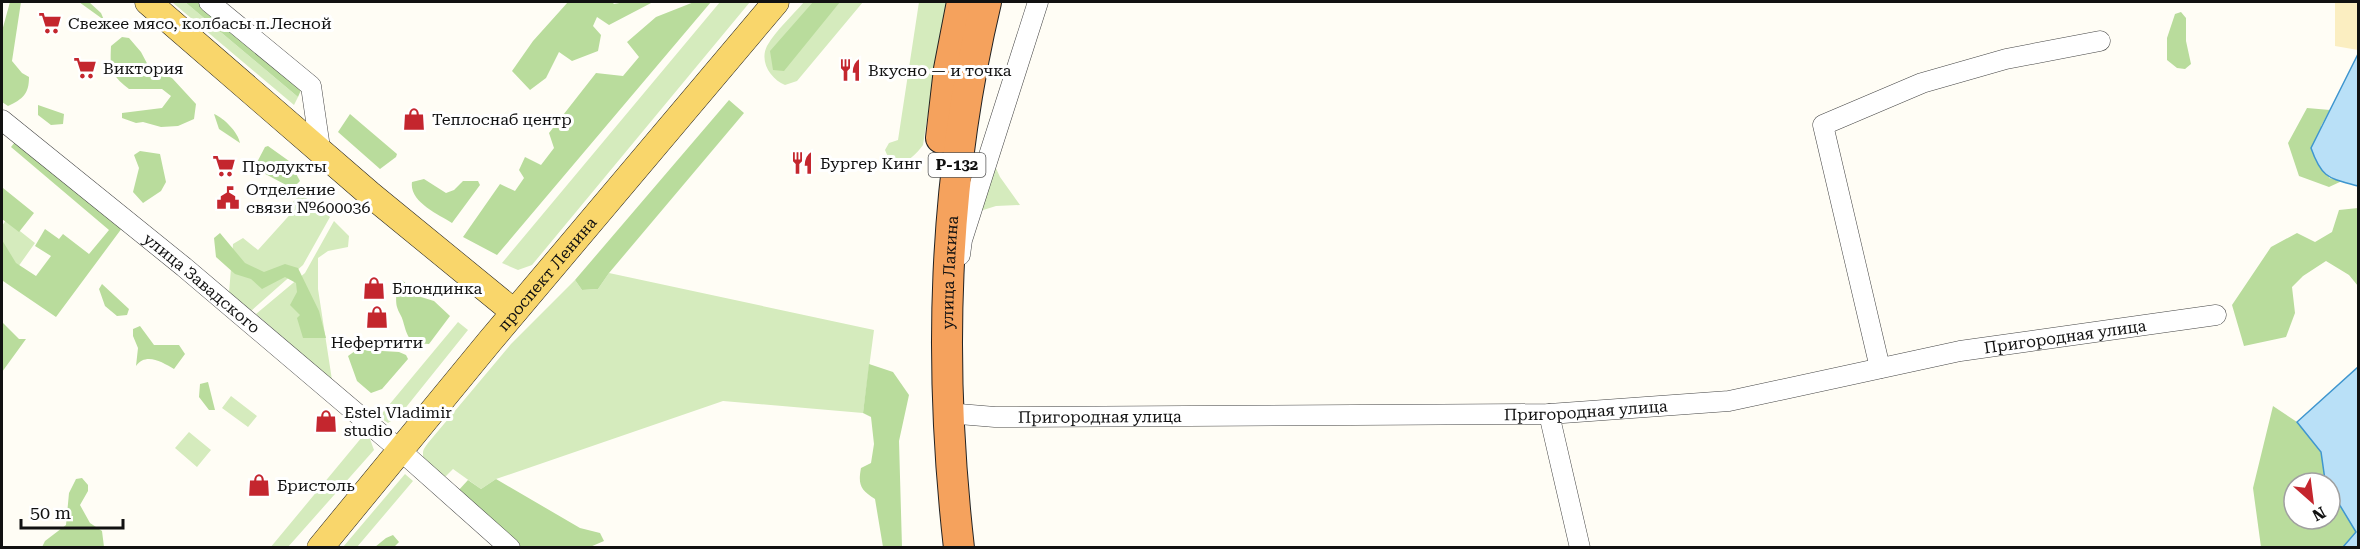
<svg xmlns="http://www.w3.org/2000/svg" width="2360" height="549" viewBox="0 0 2360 549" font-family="'Roboto Serif',serif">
<rect width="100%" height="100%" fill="#fffdf5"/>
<path fill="#d5ebbd" d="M172 2H185L298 97 294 105Z
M720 2H750L532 265 518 270 502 263Z
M804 2H863L797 81 785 85C771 79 759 62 767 46 776 30 793 15 804 2Z
M919 2H949L940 37 923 145C913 159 894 175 885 150L889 143 898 140Z
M994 164 1000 177 1020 205 996 206 980 211Z
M301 194 330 217 303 265 251 311 229 293 233 244 243 238 258 250 295 209 293 202Z
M6 220 35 243 13 274 2 265V226Z
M334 221 349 236 348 247 328 251 318 258V289L332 380 256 314 305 273Z
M609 273 874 330 863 413 723 401 496 479 481 489 453 469 445 477C435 477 422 464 423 453 423 449 426 446 428 443L511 344 575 280 582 290 598 289Z
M458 322 468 330 399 416 388 423 379 417Z
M231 396 257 416 248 427 222 408Z
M367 431 374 450 288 547 270 548Z
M189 432 211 450 197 467 175 448Z
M405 474 413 481 357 547H343Z"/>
<path fill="#b9dc9c" d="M10 2H21L12 61 22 73 29 77C29 94 23 99 8 106L2 102V31Z
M79 2H89L101 13 104 20Z
M185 2H197L301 90 298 97Z
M568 2H612L614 4 625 2H653L609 25 597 17 593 26 601 35 598 51 572 61 559 52 546 78 530 90 512 71 533 41Z
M694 2H711L497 255 463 237 500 184 515 191 524 178 519 170 525 157 541 165 554 148 549 133 596 73 623 76 639 57 627 42 656 17Z
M813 2H840L784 71 773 70 770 51Z
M2181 12 2186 18V41L2191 64 2185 69 2177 68 2167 60V38L2175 14Z
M122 37 129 38 141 52 150 69 172 78 196 104 194 119 178 126 161 127 143 122 136 123 122 118V113L162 108 171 96 162 89H129C110 74 110 69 111 46Z
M729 100 744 113 609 273 598 289 582 290 575 280Z
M38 105 64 114 63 124 51 125 38 115Z
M2307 108 2330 110 2321 126 2329 178 2342 181 2329 187 2299 176 2288 143Z
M214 114C224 118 238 132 240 143L219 129Z
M350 114 397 154 396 157 380 169 338 132Z
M19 137 125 224 56 317 3 281 2 240 16 263 36 276 51 256 35 246 45 229 59 239 63 234 89 254 109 230 11 147Z
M268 146 289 161 300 181 295 186H288L254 168 265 147Z
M140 151 160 154 166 182 161 191 143 203 133 192 139 168 134 155Z
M424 179 446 193 454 190 463 181H478L480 185 452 223C438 214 409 202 412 182Z
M3 188 34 213 19 232 2 219V189Z
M2358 208V286L2349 275 2326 261 2303 276 2292 287 2295 313 2286 337 2244 346 2232 305 2271 247 2297 233 2315 242 2332 232 2339 210Z
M220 233 245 263 264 272 285 264 298 268 319 311 326 338H303L297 318 300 315 290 305 297 292 296 283 285 277 262 289 251 279 235 274 216 257 214 238Z
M402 280 421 297 434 301 450 316 429 344C409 343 408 339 403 321 402 316 398 312 397 307 395 300 397 290 397 283Z
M102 284 129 309 127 315 117 316 105 306 99 289Z
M2 322 19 339H26L2 372Z
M140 326 154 345H179L185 354 174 369C162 362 146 352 136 366L138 348 133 336V329Z
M366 350 399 352 406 355 408 359 382 389 371 393 357 381 348 356 355 351Z
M869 364 893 372 909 395 899 441 902 547H883L875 499C860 490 858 484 861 468L871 463 874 444 871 417 863 413Z
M208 382 215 410H209L199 397 200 384Z
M2273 406 2297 422 2321 452 2327 483H2294V519H2330V489L2356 532 2343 547H2261L2253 488Z
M82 478 88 485V491L80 505 90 523 102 531 104 547H42L45 541 66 525 69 493 76 479Z
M496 479 580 528 600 533 604 541 590 547H521L457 492 468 480 481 489Z
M393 535 399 542 394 547H375L386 538Z"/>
<path fill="#fbeec1" d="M2335 2H2358V50L2335 46Z"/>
<path fill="#b9e0f7" stroke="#3f96cf" stroke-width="1.5" d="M2358 54V186C2329 178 2322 179 2311 148Z
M2358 367V547H2343L2356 532 2330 489V483L2325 480 2321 452 2297 422Z"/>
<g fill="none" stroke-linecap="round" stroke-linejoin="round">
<g stroke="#444" stroke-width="21">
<g id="minor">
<path d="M209 2 311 86 320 148"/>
<path id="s1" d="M2 120 184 267 401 451 510 548"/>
<path d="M960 255 962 240 1038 2"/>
<path d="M1880 368 1823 125 1922 83 2006 59 2100 41"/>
<path id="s2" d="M947 413 995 417 1549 414 1729 401 1960 351 2216 315"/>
<path d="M1549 414 1580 548"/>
</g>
</g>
<g stroke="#222" stroke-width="27">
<g id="major">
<path d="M148 2 371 195 514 312"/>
<path id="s3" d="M320 548 490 341 776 2"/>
</g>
</g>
<g stroke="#222" stroke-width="32">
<g id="highway">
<path d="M941 138 949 69 962 2"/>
<path id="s4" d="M959 548C938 363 943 183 986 2"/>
</g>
</g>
<use href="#minor" stroke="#fff" stroke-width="20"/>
<use href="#major" stroke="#f9d66b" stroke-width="26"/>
<use href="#highway" stroke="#f5a25d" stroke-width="30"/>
</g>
<defs>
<g id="supermarket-bare" transform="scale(1.8)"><path d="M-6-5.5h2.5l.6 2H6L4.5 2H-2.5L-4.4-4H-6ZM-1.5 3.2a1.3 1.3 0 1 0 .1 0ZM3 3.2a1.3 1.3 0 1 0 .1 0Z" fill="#c4262e" stroke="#fff" stroke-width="2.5" paint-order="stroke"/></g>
<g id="restaurant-bare" transform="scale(1.8)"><path d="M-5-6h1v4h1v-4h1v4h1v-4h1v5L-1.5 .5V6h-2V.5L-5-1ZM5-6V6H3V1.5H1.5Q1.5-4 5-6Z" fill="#c4262e" stroke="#fff" stroke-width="2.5" paint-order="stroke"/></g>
<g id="shop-bare" transform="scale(1.8)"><path d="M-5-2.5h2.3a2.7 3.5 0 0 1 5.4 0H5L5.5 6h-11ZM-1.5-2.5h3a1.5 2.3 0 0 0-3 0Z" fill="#c4262e" stroke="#fff" stroke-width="2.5" paint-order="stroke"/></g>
<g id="civic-bare" transform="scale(1.8)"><path d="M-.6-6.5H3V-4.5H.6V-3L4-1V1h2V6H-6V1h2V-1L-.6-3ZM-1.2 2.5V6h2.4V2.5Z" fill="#c4262e" stroke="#fff" stroke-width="2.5" paint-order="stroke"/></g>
</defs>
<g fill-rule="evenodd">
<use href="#supermarket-bare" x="50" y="23"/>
<use href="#supermarket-bare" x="85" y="68"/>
<use href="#restaurant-bare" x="850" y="70"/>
<use href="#shop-bare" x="414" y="119"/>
<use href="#restaurant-bare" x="802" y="163"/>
<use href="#supermarket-bare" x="224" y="166"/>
<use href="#civic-bare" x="228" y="198"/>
<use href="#shop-bare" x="374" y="288"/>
<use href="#shop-bare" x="377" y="317"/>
<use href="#shop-bare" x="326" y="421"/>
<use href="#shop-bare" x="259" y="485"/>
</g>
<g text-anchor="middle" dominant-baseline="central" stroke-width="6" stroke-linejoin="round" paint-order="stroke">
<rect fill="#fff" stroke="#585858" stroke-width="1.5" x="928.5" y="153" width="57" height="24" rx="4.5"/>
<g font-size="15" font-weight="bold" fill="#111">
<text x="957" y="165">Р-132</text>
</g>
<g font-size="16" fill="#111" stroke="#fff" text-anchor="start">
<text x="68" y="23">Свежее мясо, колбасы п.Лесной</text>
<text x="103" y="68">Виктория</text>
<text x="868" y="70">Вкусно — и точка</text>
<text x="432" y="119">Теплоснаб центр</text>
<text x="820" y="163">Бургер Кинг</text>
<text x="242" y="166">Продукты</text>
<text x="246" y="189">Отделение<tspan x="246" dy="18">связи №600036</tspan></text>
<text x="392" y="288">Блондинка</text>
<text x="377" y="342" text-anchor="middle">Нефертити</text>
<text x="344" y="412">Estel Vladimir<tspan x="344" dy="18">studio</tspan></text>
<text x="277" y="485">Бристоль</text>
</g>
<g font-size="16" fill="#111" stroke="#fff">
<text stroke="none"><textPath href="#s4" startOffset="276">улица Лакина</textPath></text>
<text stroke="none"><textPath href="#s3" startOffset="356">проспект Ленина</textPath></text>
<text stroke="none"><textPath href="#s1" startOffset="258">улица Завадского</textPath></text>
<text stroke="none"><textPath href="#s2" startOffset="1125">Пригородная улица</textPath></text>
<text stroke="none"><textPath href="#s2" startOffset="639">Пригородная улица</textPath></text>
<text stroke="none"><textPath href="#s2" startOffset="153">Пригородная улица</textPath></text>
</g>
</g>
<rect width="2360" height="549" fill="none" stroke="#111111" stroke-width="6"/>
<g transform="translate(2312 501) rotate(152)"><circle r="28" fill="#ffffff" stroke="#a0a0a0" stroke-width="1.5"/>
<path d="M0-4.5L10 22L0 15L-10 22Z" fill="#c4262e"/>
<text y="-9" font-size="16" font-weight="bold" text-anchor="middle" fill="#111111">N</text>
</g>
<path d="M21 519v9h102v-9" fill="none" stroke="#111111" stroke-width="3"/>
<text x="30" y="519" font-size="18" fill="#111111" stroke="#ffffff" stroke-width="4.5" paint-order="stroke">50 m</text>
</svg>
